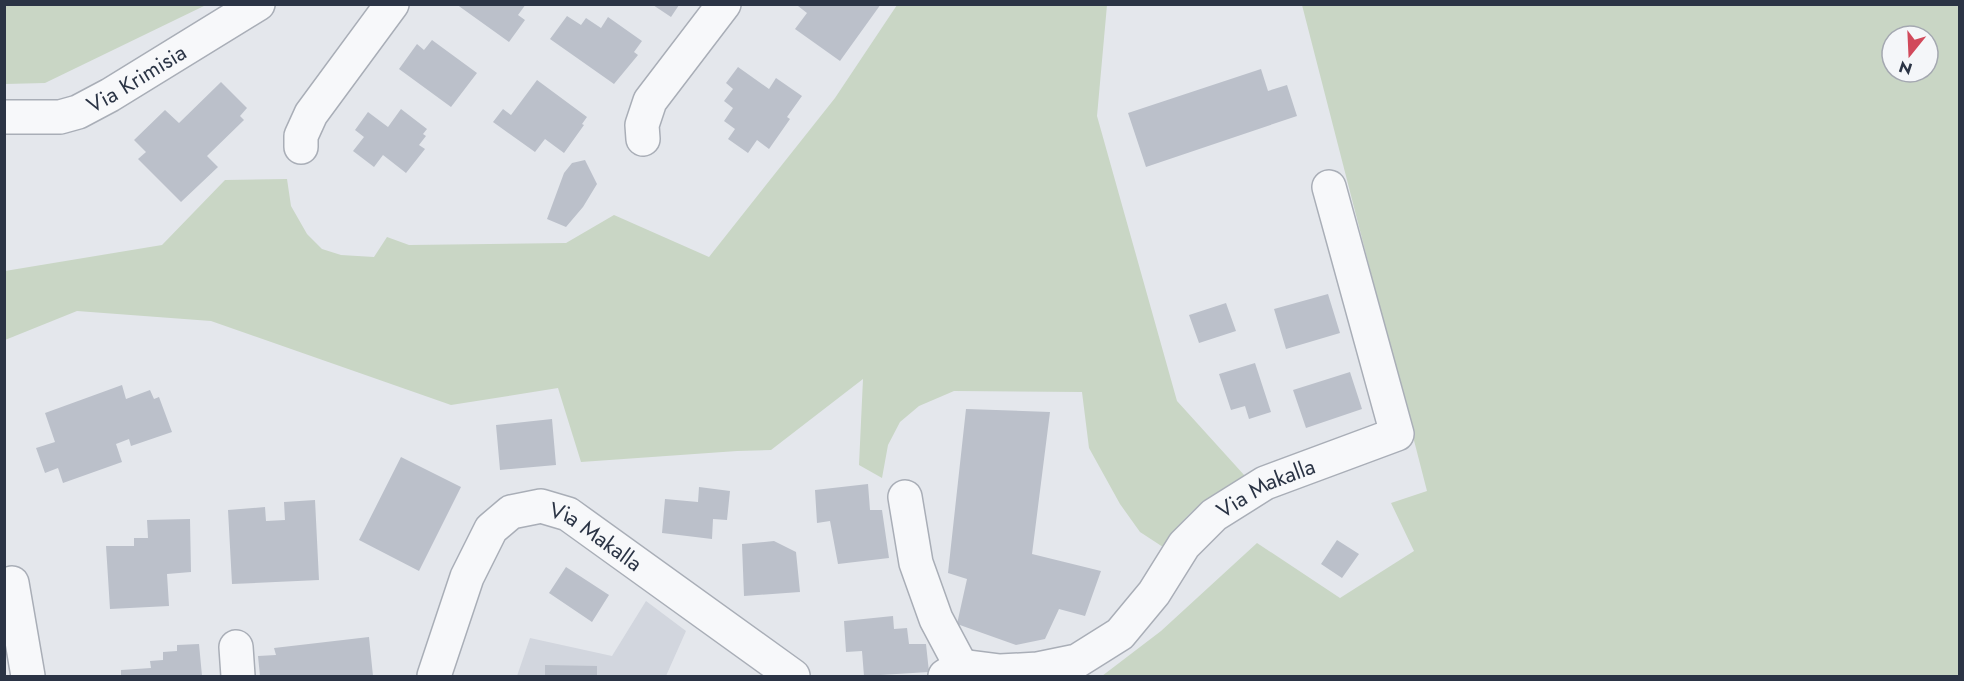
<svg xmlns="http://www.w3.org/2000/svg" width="1964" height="681" viewBox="0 0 1964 681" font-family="Jost,sans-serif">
<rect width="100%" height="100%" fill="#e4e7ec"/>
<path fill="#d2d6de" d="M646 601 686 631 666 676H517L530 638 612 656Z"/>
<path fill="#c9d6c5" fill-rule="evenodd" d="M5 5V4L206 5 45 83 5 84Z
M897 5H1107L1097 116 1177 401 1245 476C1208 497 1187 510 1163 547L1140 532 1120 504 1089 448 1082 392 954 391 919 406 900 422 888 445 882 478 859 465 863 379 771 450 737 451 581 462 558 388 451 405 211 321 77 311 5 340V271L162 245 225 180 287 179 291 206 307 234 322 249 341 255 374 257 387 237 409 245 566 243 614 215 709 257 835 98Z
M1302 5H1959V676H1102L1161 631 1257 543 1340 598 1414 551 1391 503 1427 491ZM1892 36H1928V72H1892Z"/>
<path fill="#bbc0ca" d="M456 4H526L518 15 525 20 509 42Z
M799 4H881L840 61 795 29 807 13 798 6Z
M653 5H679L671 17Z
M567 16 581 25 586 18 601 28 608 17 642 41 634 52 638 55 614 84 550 39Z
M432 40 477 73 451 107 399 69 417 44 424 50Z
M738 67 769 89 776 78 802 96 787 117 790 119 769 149 757 140 748 153 728 139 735 129 724 121 733 108 724 101 733 89 726 83Z
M1261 69 1268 91 1287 85 1297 116 1146 167 1128 113Z
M537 80 587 117 582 124 584 125 564 153 545 139 535 152 493 122 503 109 511 115Z
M221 82 247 108 240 116 244 120 207 156 218 167 181 202 138 159 146 152 134 140 165 110 179 123Z
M401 109 427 129 423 134 426 136 419 145 425 149 406 173 383 155 374 167 353 151 364 137 355 130 368 112 388 127Z
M585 160 597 184 583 207 566 227 547 219 564 173 572 163Z
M1328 294 1340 333 1286 349 1274 309Z
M1226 303 1236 331 1199 343 1189 315Z
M1255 363 1271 412 1249 419 1245 406 1231 410 1219 374Z
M1350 372 1362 409 1306 428 1293 390Z
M122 385 126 399 150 390 154 399 159 397 172 432 131 446 129 439 116 444 122 462 63 483 58 468 45 473 36 448 55 442 45 413Z
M966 409 1050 412 1032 554 1101 571 1085 616 1059 609 1045 639 1016 645 957 624 967 579 948 573Z
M552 419 556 465 500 470 496 425Z
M401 457 461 487 419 571 359 540Z
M868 484 870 510H882L889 558 838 564 830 521 817 523 815 490Z
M699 487 730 491 727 520 713 519 712 539 662 533 665 499 698 502Z
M315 500 319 580 232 584 228 510 265 507 266 521 285 520 284 502Z
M190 519 191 572 167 574 169 606 110 609 106 546H134V538H148L147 520Z
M1337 540 1359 554 1342 578 1321 564Z
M774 541 796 552 800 592 744 596 742 544Z
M566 567 609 595 592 622 549 593Z
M893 616 894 629 907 628 909 644H926L929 672 864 676 862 651 846 652 844 621Z
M369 637 373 676H260L258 656 276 655 274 648Z
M199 644 202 676H121V670L151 668 150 661 163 660V652L177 651V645Z
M545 665 597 666V676H545Z"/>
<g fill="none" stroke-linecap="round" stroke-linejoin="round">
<g stroke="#a9aeb7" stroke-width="36">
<g id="minor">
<path id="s1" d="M4 117H60L78 112 110 95 258 4"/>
<path d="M643 139 642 125 650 101 724 4"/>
<path d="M301 147V136L311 114 392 4"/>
<path d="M905 497 916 563 936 619 961 666"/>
<path d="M12 583 28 676"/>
<path d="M236 647 238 676"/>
<path id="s2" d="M434 676 467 577 491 529 511 512 541 506 568 514 793 676"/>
<path id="s3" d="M945 676 961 666 1000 671 1038 669 1077 661 1120 634 1154 593 1184 545 1214 515 1265 483 1397 434 1329 187"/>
</g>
</g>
<use href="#minor" stroke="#f7f8fa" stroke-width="33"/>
</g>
<g text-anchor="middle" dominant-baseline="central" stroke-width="6" stroke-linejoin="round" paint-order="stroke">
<g font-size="22" fill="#2b3445" stroke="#f4f6f9">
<text stroke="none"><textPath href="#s1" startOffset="142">Via Krimisia</textPath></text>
<text stroke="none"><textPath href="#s3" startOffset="398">Via Makalla</textPath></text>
<text stroke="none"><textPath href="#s2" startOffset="278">Via Makalla</textPath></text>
</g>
</g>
<rect width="1964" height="681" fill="none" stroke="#2b3445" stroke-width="12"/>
<g transform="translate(1910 54) rotate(198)"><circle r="28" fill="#f4f6f9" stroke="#a4a8b1" stroke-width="1.5"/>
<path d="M0-4.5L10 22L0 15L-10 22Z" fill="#d1495b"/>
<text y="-9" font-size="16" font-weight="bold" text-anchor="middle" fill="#2b3445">N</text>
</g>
</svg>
